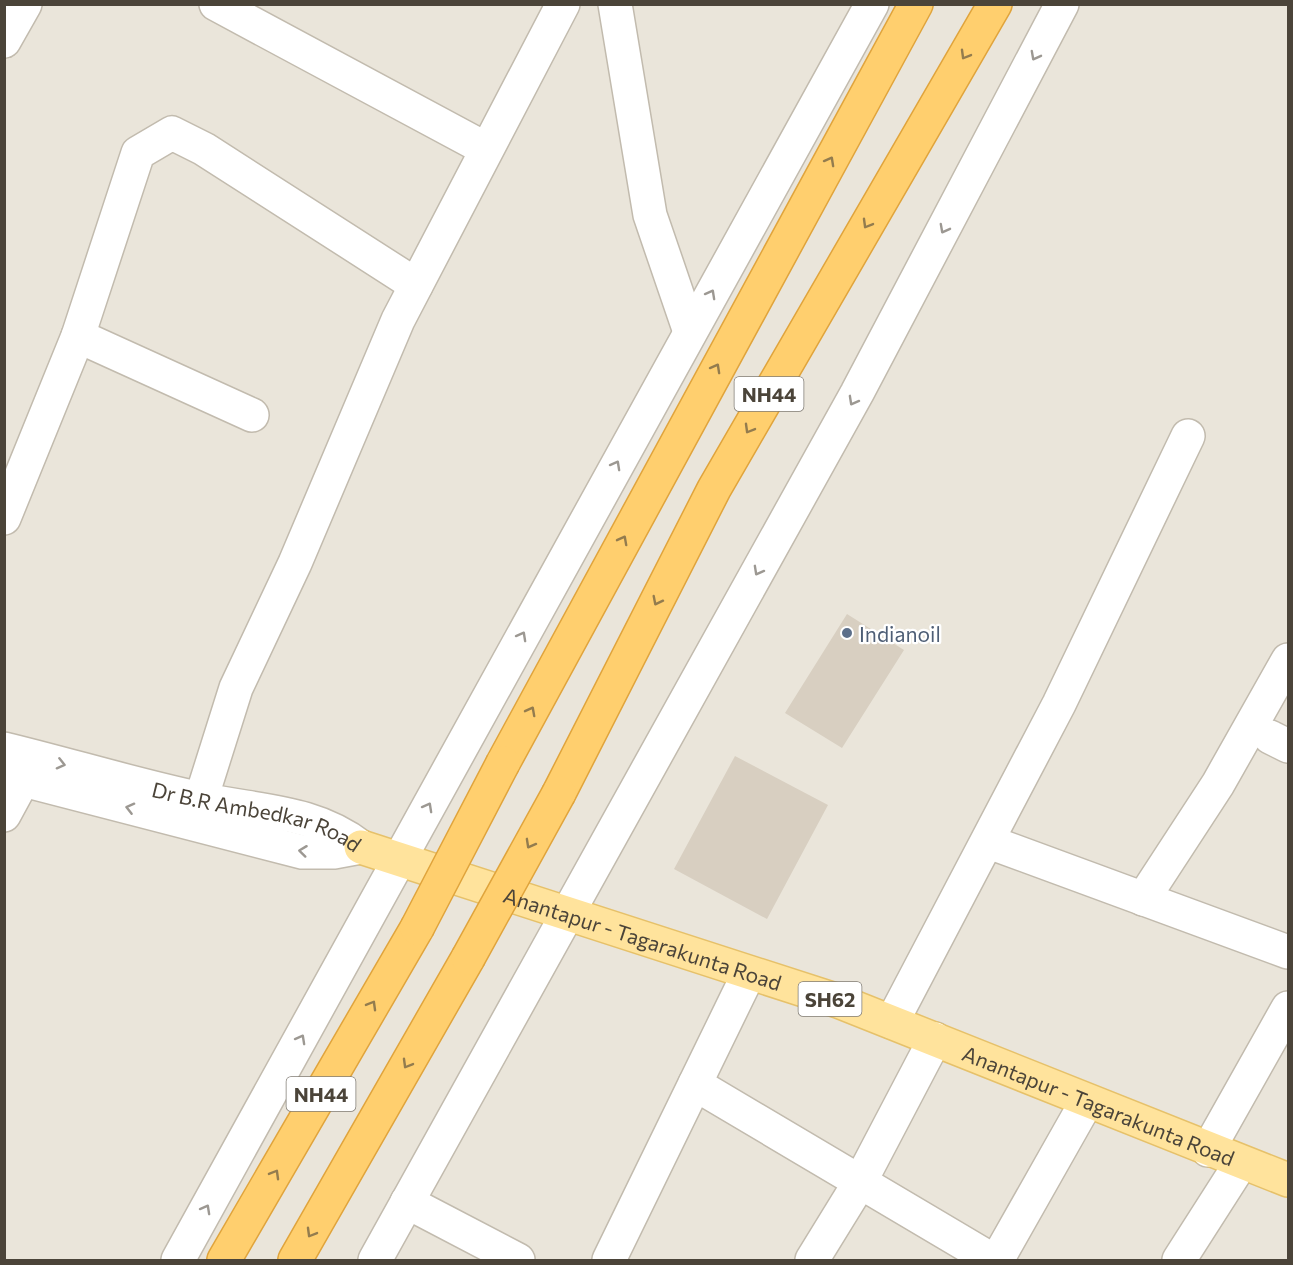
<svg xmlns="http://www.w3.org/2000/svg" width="1293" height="1265" viewBox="0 0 1293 1265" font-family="Commissioner,sans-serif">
<rect width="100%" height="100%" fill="#f6f3ec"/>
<path fill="#eae5da" d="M5 5H1288V1260H5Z"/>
<path fill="#d8cfc1" d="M847 614 904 650 842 748 785 713Z
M735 756 828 805 767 919 674 869Z"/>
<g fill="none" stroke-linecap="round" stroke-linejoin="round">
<g stroke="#c2bbae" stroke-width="36">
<g id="minor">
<path d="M216 4 486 149"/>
<path d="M615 4 650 215 690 332"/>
<path d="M4 41 25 4"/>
<path d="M78 336 252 415"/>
<path d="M4 518 78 336 138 153 172 133 204 149 416 285"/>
<path d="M1270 737 1288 746"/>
<path id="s1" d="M4 749C70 765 135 785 201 799 259 812 313 810 361 847"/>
<path d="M4 775 302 852H334L361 847"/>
<path d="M201 799 236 688 295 563 398 320 563 4"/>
<path d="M4 815 23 780"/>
<path d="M989 842 1288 952"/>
<path d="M1143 899 1218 784 1288 660"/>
<path d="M892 1022 1059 704 1188 436"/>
<path d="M695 1084 992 1260"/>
<path d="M1208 1150 1288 1008"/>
<path d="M407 1202 518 1260"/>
<path d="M178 1260 872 4"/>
<path d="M375 1260 857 393 1062 4"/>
<path d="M609 1260 749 973"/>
<path d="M812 1260 860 1182 935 1039"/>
<path d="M997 1260 1087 1101"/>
<path d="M1179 1260 1241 1163"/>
</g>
</g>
<g stroke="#e6c16a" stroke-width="36">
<g id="major">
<path id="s2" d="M361 847 838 1001 1288 1180"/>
</g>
</g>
<g stroke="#e0a43c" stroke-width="36">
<path id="highway" d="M503 763 916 4
M559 793 714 489 995 4
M224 1260 417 928
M295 1260 468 958"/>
</g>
<use href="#minor" stroke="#fff" stroke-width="33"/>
<use href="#major" stroke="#ffe39c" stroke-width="33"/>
<use href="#highway" stroke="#ffcf6e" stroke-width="33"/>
<g stroke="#e0a43c" stroke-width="36" stroke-linecap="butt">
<path id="highway-bridge" d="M417 928 503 763
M468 958 559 793"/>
</g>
<use href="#highway-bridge" stroke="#ffcf6e" stroke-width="33"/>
</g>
<defs><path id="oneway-chevron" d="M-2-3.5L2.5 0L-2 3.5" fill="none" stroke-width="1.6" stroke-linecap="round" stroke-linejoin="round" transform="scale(1.5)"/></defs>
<g stroke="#937c4e">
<use href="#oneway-chevron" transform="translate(965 55) rotate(120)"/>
<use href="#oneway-chevron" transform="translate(830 161) rotate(-61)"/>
<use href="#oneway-chevron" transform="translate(867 224) rotate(120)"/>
<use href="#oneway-chevron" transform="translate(716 368) rotate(-61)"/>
<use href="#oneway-chevron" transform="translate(749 429) rotate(120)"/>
<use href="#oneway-chevron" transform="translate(623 540) rotate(-62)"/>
<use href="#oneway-chevron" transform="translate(657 601) rotate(117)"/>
<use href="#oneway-chevron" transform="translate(531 711) rotate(-62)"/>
<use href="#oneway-chevron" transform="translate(530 844) rotate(119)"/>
<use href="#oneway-chevron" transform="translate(372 1005) rotate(-60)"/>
<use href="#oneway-chevron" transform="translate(407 1064) rotate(120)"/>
<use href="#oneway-chevron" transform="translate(275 1174) rotate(-60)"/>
<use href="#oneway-chevron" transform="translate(311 1233) rotate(120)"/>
</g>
<g stroke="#9c9892">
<use href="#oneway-chevron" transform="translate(1035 56) rotate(118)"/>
<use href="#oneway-chevron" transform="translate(944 229) rotate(118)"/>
<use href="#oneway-chevron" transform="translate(711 294) rotate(-61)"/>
<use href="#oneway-chevron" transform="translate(853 401) rotate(119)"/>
<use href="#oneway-chevron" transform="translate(616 465) rotate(-61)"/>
<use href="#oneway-chevron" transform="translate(758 571) rotate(119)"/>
<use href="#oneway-chevron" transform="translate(522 636) rotate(-61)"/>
<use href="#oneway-chevron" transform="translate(61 764) rotate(14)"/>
<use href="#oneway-chevron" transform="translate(428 807) rotate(-61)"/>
<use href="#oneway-chevron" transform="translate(130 808) rotate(-166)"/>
<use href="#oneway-chevron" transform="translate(303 851) rotate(-173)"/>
<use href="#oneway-chevron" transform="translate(301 1039) rotate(-61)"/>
<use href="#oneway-chevron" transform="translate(206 1209) rotate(-61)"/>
</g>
<circle fill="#5c6f8a" stroke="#fff" stroke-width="2" cx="847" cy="633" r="6"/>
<g text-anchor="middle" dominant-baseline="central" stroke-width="4.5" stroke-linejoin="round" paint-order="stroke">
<g fill="#fff" stroke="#817c74" stroke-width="1.5">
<rect x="734.5" y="377" width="69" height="34" rx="4.5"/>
<rect x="798.5" y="982" width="63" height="34" rx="4.5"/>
<rect x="286.5" y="1077" width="69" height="34" rx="4.5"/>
</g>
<g font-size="20" font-weight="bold" fill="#4b4439">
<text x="769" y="394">NH44</text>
<text x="830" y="999">SH62</text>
<text x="321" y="1094">NH44</text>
</g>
<g font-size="21" fill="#4e5e75" stroke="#fff" text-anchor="start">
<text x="859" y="633">Indianoil</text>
</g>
<g font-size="21" fill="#4b4439" stroke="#fff">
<text stroke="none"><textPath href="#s1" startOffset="262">Dr B.R Ambedkar Road</textPath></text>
<text stroke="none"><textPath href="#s2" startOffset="296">Anantapur - Tagarakunta Road</textPath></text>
<text stroke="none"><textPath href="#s2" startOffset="782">Anantapur - Tagarakunta Road</textPath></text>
</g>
</g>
<rect width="1293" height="1265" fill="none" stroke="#4b4439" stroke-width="12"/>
</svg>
